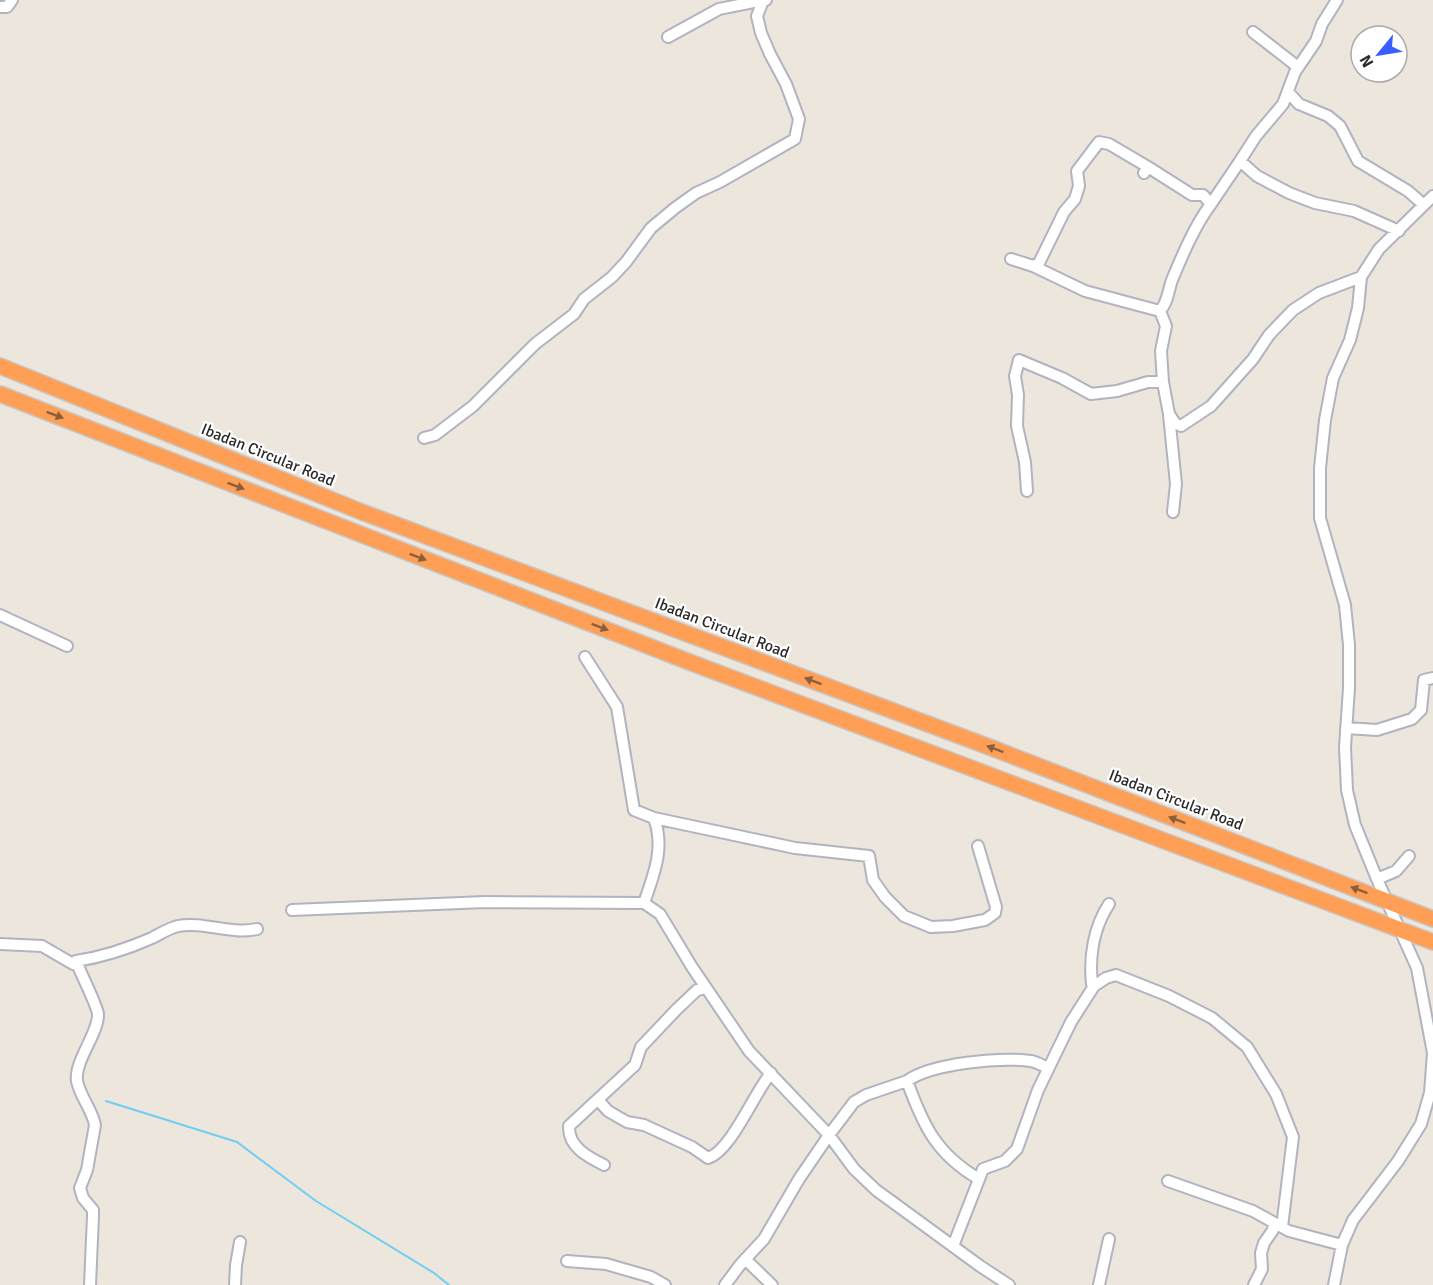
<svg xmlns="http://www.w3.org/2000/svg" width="1433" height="1285" viewBox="0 0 1433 1285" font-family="Signika,sans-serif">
<rect width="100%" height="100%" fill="#ede6dd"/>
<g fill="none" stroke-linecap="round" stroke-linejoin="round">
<path stroke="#6dcff2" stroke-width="2" d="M106 1101 237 1142 316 1201 434 1273 449 1285"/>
<g stroke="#b1b3bf" stroke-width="14">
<path id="minor" d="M0 7H7L12 0
M1253 32 1298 67
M668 37 719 9 764 0
M1288 92 1299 104 1328 116 1340 126 1358 161 1408 191 1424 205
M1240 161 1256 136 1283 104 1295 72 1316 41 1322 24 1337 0
M1148 167 1192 195H1203L1211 204C1195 225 1182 256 1172 280 1168 291 1168 302 1160 311
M1211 204 1240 161 1257 176 1289 193 1315 203 1354 211 1399 231
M1011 259 1033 266 1085 291 1160 311 1166 326 1161 351 1163 382 1169 414 1175 423 1181 426 1211 406 1253 359 1269 335 1293 310 1319 293 1361 277
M1033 266 1039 263 1064 212 1075 199 1079 186 1077 171 1099 142 1109 144 1148 167 1144 173
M1169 415 1176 484 1173 512
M424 438 435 435 473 406 535 344 574 314 584 299 612 277 626 262 651 228 675 208 696 193 720 182 795 139 799 119 786 84 770 54 761 33 757 16 763 1 766 0
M1027 491 1025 462 1017 426 1018 395 1015 376 1019 360 1062 378 1091 394 1117 391 1148 382H1163
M0 615 67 646
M585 657 617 707 634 810 654 818C665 848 654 874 644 903
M1346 728 1377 730 1412 719 1421 710 1424 680 1433 678
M654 818 795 848 869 856 873 880 885 897 904 916 931 927 953 926 985 920 995 913 996 907 978 846
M1377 879 1396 871 1409 856
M292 910 485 902 644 903 660 914 692 967 749 1051 829 1135 854 1169 876 1190 980 1266 1009 1285
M0 944 42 946 73 964 76 961C103 957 127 949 152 938 160 934 169 928 178 926 204 921 230 935 257 929
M76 961C80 972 97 1005 98 1014 99 1033 74 1061 77 1081 80 1097 92 1109 95 1125L87 1170 80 1188 83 1198 93 1210V1216L90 1285
M1094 986 1092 984C1089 956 1094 927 1109 904
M907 1081C923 1125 936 1154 979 1179
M598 1100 608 1111 627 1122 644 1125 692 1147 708 1158C731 1151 754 1093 771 1073
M604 1165C588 1157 568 1147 569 1126L635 1065 641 1047 677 1009 697 990 706 988
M1168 1181 1253 1211 1289 1231 1342 1245
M953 1246 983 1169 1005 1161 1017 1149 1038 1090 1071 1022 1094 986 1106 978 1116 975 1169 996 1212 1018 1247 1047 1276 1094 1293 1137 1282 1227
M745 1259 772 1285
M567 1261 606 1264 651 1277 665 1285
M235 1285 236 1265 240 1242
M725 1285 740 1265 764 1239 799 1179 829 1135 854 1102 866 1095 907 1081C932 1063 1001 1057 1031 1061 1037 1062 1043 1066 1048 1068
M1099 1285 1109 1239
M1254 1285 1262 1269 1261 1253 1264 1243 1273 1230 1274 1223
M1334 1285 1342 1245 1353 1220 1398 1161 1421 1124 1430 1093 1433 1053 1417 968 1377 879 1355 825 1347 790 1345 747 1349 688V645L1345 605 1320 518V468L1325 420 1333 378 1350 340 1358 308 1361 277 1379 249 1433 196"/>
</g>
<g stroke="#c8c8c8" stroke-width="18">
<path id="highway" d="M0 366 362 512 992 748 1433 919
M0 394 692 663 1433 942"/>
</g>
<use href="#minor" stroke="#fff" stroke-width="10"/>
<use href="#highway" stroke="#ff9f56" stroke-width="15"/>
</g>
<defs><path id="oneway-solid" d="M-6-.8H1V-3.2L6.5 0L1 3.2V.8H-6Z" transform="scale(1.5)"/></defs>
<g fill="#8a5f3e">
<use href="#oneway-solid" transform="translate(55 415) rotate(21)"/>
<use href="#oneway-solid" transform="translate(236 486) rotate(21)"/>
<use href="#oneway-solid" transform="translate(418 557) rotate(21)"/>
<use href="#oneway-solid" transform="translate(600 627) rotate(21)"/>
<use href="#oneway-solid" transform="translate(813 681) rotate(-159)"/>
<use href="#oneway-solid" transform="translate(995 749) rotate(-159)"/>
<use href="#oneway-solid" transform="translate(1177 820) rotate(-159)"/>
<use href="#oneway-solid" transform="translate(1359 890) rotate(-159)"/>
</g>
<g text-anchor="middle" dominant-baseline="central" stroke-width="4.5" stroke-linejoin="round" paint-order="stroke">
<g font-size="16" fill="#2b2b2b" stroke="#fff">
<text transform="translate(268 455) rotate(22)">Ibadan Circular Road</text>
<text transform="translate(722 628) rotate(21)">Ibadan Circular Road</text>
<text transform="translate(1176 800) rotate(21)">Ibadan Circular Road</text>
</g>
</g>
<g transform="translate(1379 54) rotate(240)"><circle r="28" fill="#ffffff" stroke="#aaaaaa" stroke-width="1.5"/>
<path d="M0-4.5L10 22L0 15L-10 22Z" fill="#385efe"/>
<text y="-9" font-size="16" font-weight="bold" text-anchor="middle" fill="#2b2b2b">N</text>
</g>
</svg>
